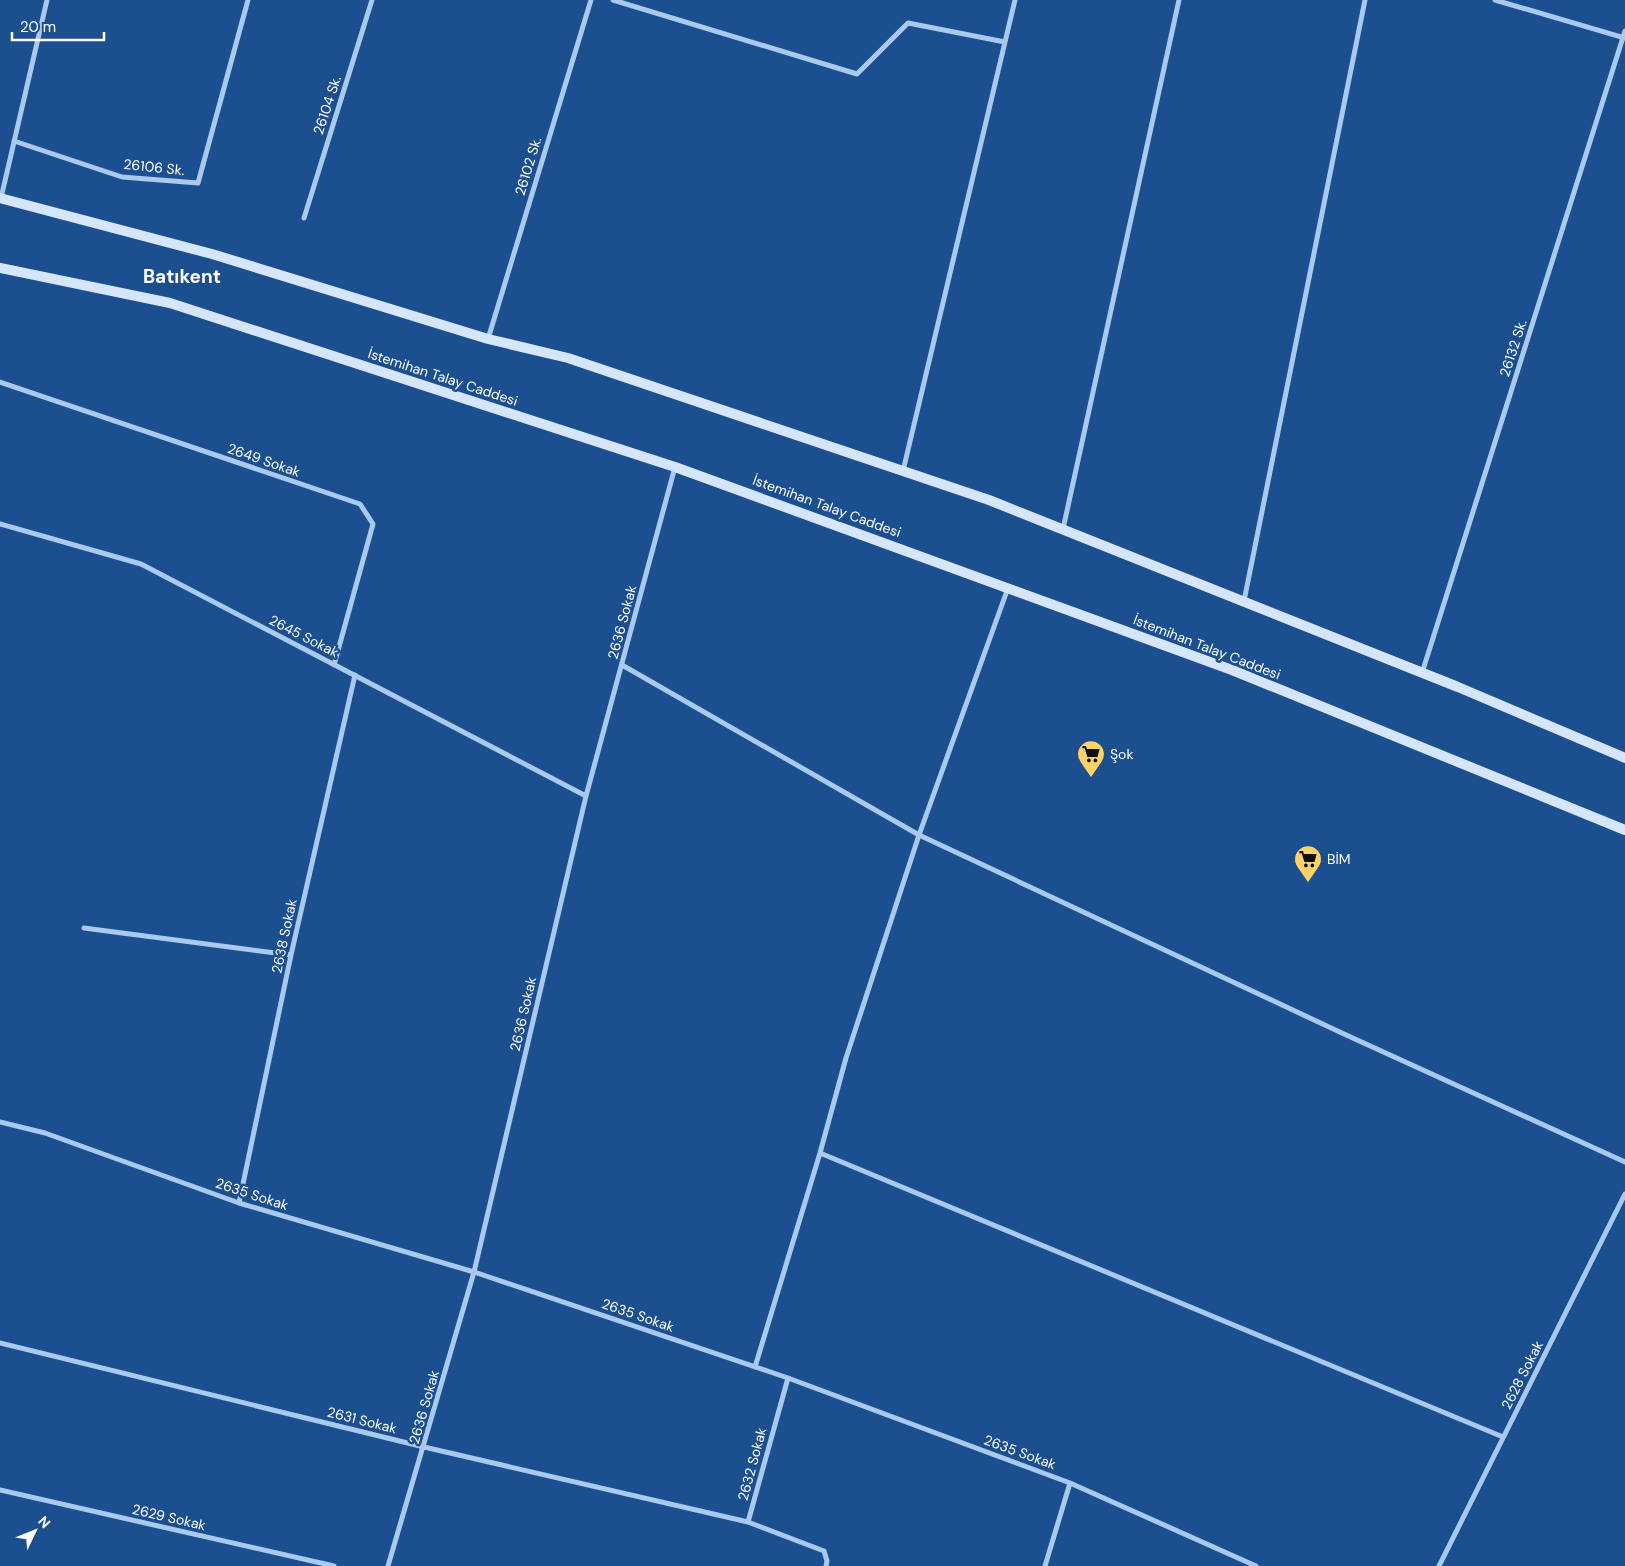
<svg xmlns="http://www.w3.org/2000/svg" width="1625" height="1566" viewBox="0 0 1625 1566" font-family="'DM Sans',sans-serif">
<rect width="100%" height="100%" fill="#1b4f8f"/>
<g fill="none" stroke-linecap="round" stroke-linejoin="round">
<path stroke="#a9c9ee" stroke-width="5" d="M613 0 857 74 908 23 1005 42
M1495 0 1625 38
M14 141 122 177 198 183 248 0
M1 198 47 0
M304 218 372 0
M488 339 591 0
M0 382 360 504 373 524 334 665
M903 471 1015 0
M0 524 141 564 586 796
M1063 529 1179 0
M1244 601 1365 0
M622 665 919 835 1344 1034 1625 1162
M1422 673 1625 31
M84 928 291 955
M0 1122 45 1133 239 1203 474 1272 788 1378 1070 1483 1256 1566
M820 1153 1503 1437
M239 1203 291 955 355 675
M0 1343 424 1447 748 1522 824 1551 827 1561 826 1566
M755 1367 820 1153 846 1058 919 835 1008 588
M0 1490 334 1566
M748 1522 788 1378
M388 1566 474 1272 586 796 675 467
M1045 1566 1070 1483
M1439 1566 1625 1194"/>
<path stroke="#d6e6fa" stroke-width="10" d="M0 198 212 254 488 339 568 358 989 500 1458 687 1625 758
M0 268 170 303 675 467 1232 670 1625 830"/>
</g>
<defs>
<g id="supermarket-pin" transform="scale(1.4375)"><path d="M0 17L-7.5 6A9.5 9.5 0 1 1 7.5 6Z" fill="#ffd166" stroke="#1b4f8f"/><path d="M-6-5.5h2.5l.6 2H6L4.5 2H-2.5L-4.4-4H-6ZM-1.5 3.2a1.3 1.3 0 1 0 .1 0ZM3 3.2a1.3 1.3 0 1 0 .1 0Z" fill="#111"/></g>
</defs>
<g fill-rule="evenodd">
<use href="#supermarket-pin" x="1091" y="754"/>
<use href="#supermarket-pin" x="1308" y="859"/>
</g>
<g text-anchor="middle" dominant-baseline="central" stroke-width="5" stroke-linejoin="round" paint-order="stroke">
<g font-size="14" fill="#fff" stroke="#1b4f8f">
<text transform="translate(327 105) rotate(-72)">26104 Sk.</text>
<text transform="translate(528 166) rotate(-73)">26102 Sk.</text>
<text transform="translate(154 167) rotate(6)">26106 Sk.</text>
<text transform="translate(1513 348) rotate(-72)">26132 Sk.</text>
<text transform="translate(443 377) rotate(18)">İstemihan Talay Caddesi</text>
<text transform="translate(264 460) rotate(19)">2649 Sokak</text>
<text transform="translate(827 506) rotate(20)">İstemihan Talay Caddesi</text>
<text transform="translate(622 622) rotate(-75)">2636 Sokak</text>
<text transform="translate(304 636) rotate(27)">2645 Sokak</text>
<text transform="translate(1207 647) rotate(21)">İstemihan Talay Caddesi</text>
<text transform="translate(284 936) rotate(-78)">2638 Sokak</text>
<text transform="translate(523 1014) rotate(-77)">2636 Sokak</text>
<text transform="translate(252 1194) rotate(18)">2635 Sokak</text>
<text transform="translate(638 1315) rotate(19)">2635 Sokak</text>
<text transform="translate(1522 1375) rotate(-63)">2628 Sokak</text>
<text transform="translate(424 1407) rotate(-74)">2636 Sokak</text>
<text transform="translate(362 1420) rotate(14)">2631 Sokak</text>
<text transform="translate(1020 1452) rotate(20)">2635 Sokak</text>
<text transform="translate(752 1464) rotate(-75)">2632 Sokak</text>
<text transform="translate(169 1517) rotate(13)">2629 Sokak</text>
</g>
<g font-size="14" fill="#fff" stroke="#1b4f8f" text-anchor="start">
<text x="1110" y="754">Şok</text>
<text x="1327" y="859">BİM</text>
</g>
<g font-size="19" font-weight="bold" fill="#fff" stroke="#1b4f8f">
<text x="182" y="276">Batıkent</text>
</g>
</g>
<g transform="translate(35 1531) rotate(47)" stroke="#1b4f8f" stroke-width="4" paint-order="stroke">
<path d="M0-4L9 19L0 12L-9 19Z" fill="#ffffff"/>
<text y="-8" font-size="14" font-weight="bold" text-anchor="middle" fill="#ffffff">N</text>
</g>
<path d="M12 32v8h92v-8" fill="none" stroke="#ffffff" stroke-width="2.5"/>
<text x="20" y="32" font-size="15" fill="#ffffff" stroke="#1b4f8f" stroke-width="4" paint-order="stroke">20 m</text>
</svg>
